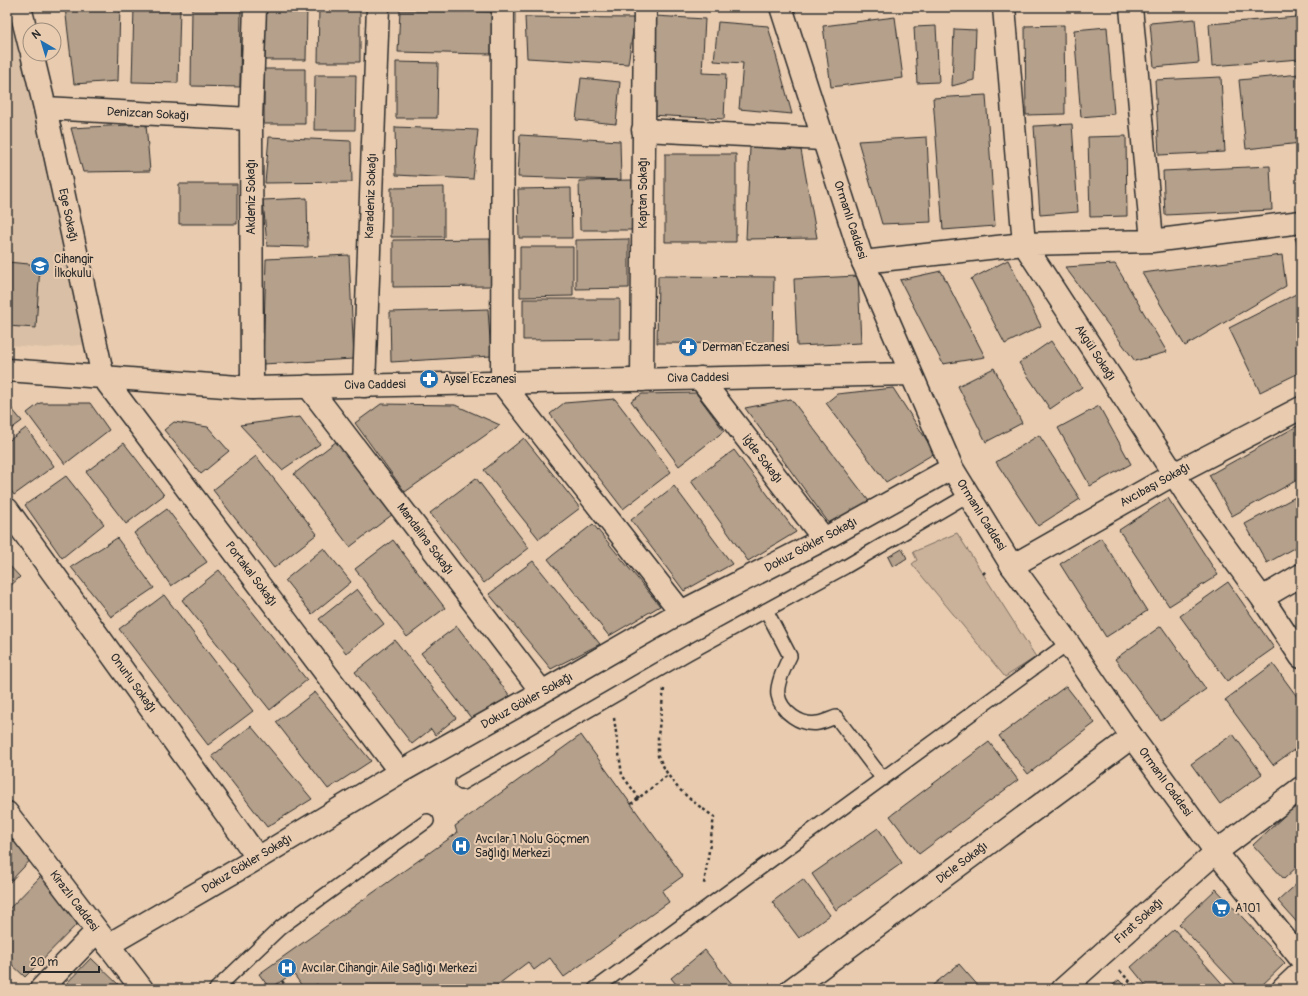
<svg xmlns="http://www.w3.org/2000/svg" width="1308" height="996" viewBox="0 0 1308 996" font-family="Pangolin,sans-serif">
<rect width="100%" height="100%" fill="#e9ccb0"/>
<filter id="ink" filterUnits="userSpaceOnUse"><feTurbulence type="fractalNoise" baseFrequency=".025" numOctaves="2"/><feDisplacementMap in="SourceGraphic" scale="8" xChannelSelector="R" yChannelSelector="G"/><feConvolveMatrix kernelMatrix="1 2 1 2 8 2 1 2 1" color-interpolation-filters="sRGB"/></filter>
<g filter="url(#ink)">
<path fill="#d9bfa5" d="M7 7H13L91 344 46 348 7 345Z"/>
<path fill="#cab19a" stroke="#7a6e62" d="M957 533 1036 657 1005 677 912 564 917 560 913 552Z"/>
<path fill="#b4a08b" stroke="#2b2b2b" d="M65 7H120L118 81 74 84Z
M134 7H180L178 83 132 82Z
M192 7H241L240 87 191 86Z
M266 7H307L306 60H265Z
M319 7H360V62H318Z
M400 10 492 12 491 54 398 52Z
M655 16 705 19 702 73 726 74 724 119 650 115Z
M525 17 635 18 628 64 527 58Z
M895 17 903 78 831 87 823 26Z
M1297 17 1300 59 1212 66 1209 24Z
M1195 19 1199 63 1154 67 1150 23Z
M718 22 768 26 792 114 739 109 743 63 714 61Z
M1064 25 1065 114 1026 115 1025 26Z
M936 26 939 82 917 83 914 27Z
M1107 27 1114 114 1081 117 1074 30Z
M954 29 976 30 974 80 952 86Z
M396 62 438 63 437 118H396Z
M264 69H305V124H264Z
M1300 74 1301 89V143L1246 149 1239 80Z
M315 75H356L355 130H314Z
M1221 77 1225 152 1159 155 1155 80Z
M581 78 620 82 616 124 576 120Z
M986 95 995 226 943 230 933 98Z
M146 124 150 171 83 172 71 128Z
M1072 124 1078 212 1040 215 1034 126Z
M395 127 478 130 473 179 396 175Z
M520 135 620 141 621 180 518 177Z
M1126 136 1127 216 1090 217 1088 137Z
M269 137 351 141 352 182 265 183Z
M927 137 931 222 882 224 858 141Z
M750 147 801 150 817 238 746 239Z
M665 154H736V242H665Z
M1270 166 1272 210 1165 215 1163 171Z
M632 180V230H580L579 181Z
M179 184H237V224H179Z
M444 187V237H391V188Z
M571 188 572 238H519L518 189Z
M307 198 308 247 267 246 263 200Z
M1301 237V254L1295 238Z
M490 239 491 286 393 287V240Z
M629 239V288L576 289V240Z
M520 247H573V296L520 297Z
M349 255 354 359 263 364 266 259Z
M1282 255 1286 286 1185 346 1142 273Z
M1008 260 1041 326 1005 344 971 279Z
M7 262 40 265 36 328 7 326Z
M1115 264 1167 352 1135 361 1065 267Z
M941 271 985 357 943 364 900 280Z
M658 276 774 277 773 344 657 343Z
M858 276 861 343 797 346 794 279Z
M1298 293 1301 299V372L1260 392 1229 328Z
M523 299H620V339L523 340Z
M488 309 491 356 391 362 390 312Z
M1051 341 1082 387 1050 409 1019 363Z
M994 368 1022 423 986 442 958 386Z
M893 388 935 453 886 482 826 403 837 394Z
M696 393 724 431 679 466 631 401 642 394Z
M615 399 671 472 623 509 550 414 564 403Z
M791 399 872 505 831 526 745 408Z
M7 403 22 421 7 432Z
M40 403H90L109 430 65 464 27 413Z
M381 404 455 405 500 425 405 492 355 423Z
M1099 406 1131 464 1090 486 1058 428Z
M300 417 320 444 282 470 240 425Z
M174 422 208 427 229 451 201 474 164 430Z
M1301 424V478L1232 516 1209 475Z
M26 428 54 466 14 495 7 485V442Z
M1039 435 1080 499 1038 526 996 462Z
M524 438 580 508 539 539 484 470Z
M337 441 393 514 350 547 294 474Z
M124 443 164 495 126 524 86 472Z
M734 450 796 532 748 561 691 481Z
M256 456 317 534 274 568 213 490Z
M66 476 104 524 62 558 25 505Z
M476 478 529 548 484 583 430 513Z
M674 486 732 564 684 591 631 520Z
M1301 494V544L1267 563 1245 524Z
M1168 498 1218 575 1169 606 1119 530Z
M167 509 207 562 171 586 134 533Z
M593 524 660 606 609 636 548 559Z
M117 538 154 588 111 617 71 567Z
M1101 538 1147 611 1106 637 1060 564Z
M393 540 445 608 407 637 355 569Z
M324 548 351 582 312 614 285 580Z
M902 549 907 558 893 567 888 557Z
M533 561 600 644 551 669 489 594Z
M7 563 20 577 7 589Z
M219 570 307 680 270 710 182 600Z
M1228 582 1274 648 1227 681 1180 616Z
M357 589 384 624 346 653 319 619Z
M164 595 253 711 208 745 119 629Z
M457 626 510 696 475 723 421 653Z
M1161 626 1206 689 1161 721 1115 659Z
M395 640 456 718 435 735 431 729 412 744 355 672Z
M1273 664 1301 702V745L1273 765 1225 700Z
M1066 686 1095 723 1028 774 999 736Z
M315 692 371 761 328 789 276 722Z
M251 726 312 799 267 827 212 756Z
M1233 734 1262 774 1220 804 1191 764Z
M581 735 683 876 662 891 669 902 564 977 550 958 534 970 528 962 496 986 498 989H321L317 984 310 989H304L293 973 270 989 259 974 457 833 455 826Z
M989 742 1018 780 919 854 890 816Z
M1301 800V863L1284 879 1253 845Z
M7 826 37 853 7 885Z
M878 828 902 863 836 910 812 874Z
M42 875 85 916 25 977 7 960V911Z
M803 879 830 915 799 938 772 902Z
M1301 880V927L1278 901Z
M1216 889 1285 963 1258 989H1240L1179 924Z
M1174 929 1227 989H1150L1148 988 1131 967Z
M705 950 736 989H680L671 978Z
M91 958 123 989H61Z
M959 964 981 989H928Z
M1119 980 1127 989H1108Z"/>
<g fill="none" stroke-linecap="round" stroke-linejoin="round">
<g stroke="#2b2b2b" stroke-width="16">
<path id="lane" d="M766 610 790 656C785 666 776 685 778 695 781 712 801 726 818 723 824 722 830 719 836 717L883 779
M462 783 688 653 845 567 968 495
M216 989 281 927 427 821
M595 989 1068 643"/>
</g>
<g stroke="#2b2b2b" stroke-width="25">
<path id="street" d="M20 7 30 47
M503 7 502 383 681 612
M1004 7 1024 244 1192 502 1262 598 1301 657
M1131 7 1152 241
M32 54 45 108 103 377 400 772
M45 108 251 119
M643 130 823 139
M863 262 1024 244 1152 241 1301 222
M700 378 824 539
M642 380 645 7
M308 386 542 692
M364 386 378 7
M252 388 251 119 255 7
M7 509 258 858
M1012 566 1174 474 1301 408
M1262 598 1301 575
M108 945 258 858 400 772 542 692 681 612 824 539 952 468
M41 989 97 931
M792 989 1132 737
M1063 989 1216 852
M1283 989 1301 972"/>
</g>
<g stroke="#2b2b2b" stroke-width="25">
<path id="secondary" d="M781 7 863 262 952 468 1012 566 1068 643 1132 737 1216 852 1301 959
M7 370 252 388 911 374
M7 813 142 989
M1216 852 1301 788"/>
</g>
<path stroke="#2b2b2b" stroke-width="2.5" stroke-dasharray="3 3" stroke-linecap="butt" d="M983 574 987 570
M664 689 658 736V756L668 775 678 788 691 800 714 817 704 884
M614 718 622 775 639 798
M631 804 668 775
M1120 971 1137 989
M282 981 288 989
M1147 989 1148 988"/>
<use href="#lane" stroke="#e9ccb0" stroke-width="13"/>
<use href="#street" stroke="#e9ccb0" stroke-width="22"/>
<use href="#secondary" stroke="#e9ccb0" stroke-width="22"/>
</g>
</g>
<defs>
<g id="school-disc" transform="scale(1)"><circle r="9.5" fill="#1f6fb2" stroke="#e9ccb0"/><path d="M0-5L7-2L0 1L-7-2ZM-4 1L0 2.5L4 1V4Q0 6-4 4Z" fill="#fff"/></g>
<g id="pharmacy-disc" transform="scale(1)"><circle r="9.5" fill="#1f6fb2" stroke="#e9ccb0"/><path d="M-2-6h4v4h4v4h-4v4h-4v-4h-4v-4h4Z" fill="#fff"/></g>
<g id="hospital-disc" transform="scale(1)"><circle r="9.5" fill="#1f6fb2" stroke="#e9ccb0"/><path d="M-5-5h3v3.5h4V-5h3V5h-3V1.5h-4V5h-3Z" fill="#fff"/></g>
<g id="supermarket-disc" transform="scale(1)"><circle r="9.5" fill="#1f6fb2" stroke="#e9ccb0"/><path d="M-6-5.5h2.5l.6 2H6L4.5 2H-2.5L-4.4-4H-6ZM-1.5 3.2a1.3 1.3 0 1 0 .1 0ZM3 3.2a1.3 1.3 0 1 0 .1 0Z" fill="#fff"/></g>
</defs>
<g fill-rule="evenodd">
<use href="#school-disc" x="40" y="266"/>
<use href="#pharmacy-disc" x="688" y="347"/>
<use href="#pharmacy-disc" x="429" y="379"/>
<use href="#hospital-disc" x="461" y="846"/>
<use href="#supermarket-disc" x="1221" y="908"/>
<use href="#hospital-disc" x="287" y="968"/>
</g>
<g text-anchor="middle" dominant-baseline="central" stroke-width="4" stroke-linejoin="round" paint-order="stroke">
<g font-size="12" fill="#2b2b2b" stroke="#e9ccb0">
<text transform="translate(148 114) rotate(3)">Denizcan Sokağı</text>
<text transform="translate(643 193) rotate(-90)">Kaptan Sokağı</text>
<text transform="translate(371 196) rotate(-88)">Karadeniz Sokağı</text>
<text transform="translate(251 197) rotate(-90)">Akdeniz Sokağı</text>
<text transform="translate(68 215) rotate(78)">Ege Sokağı</text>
<text transform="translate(850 220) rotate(72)">Ormanlı Caddesi</text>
<text transform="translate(1095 353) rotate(57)">Akgül Sokağı</text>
<text transform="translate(698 378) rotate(-1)">Civa Caddesi</text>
<text transform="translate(375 385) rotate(-1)">Civa Caddesi</text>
<text transform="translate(762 459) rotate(52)">İğde Sokağı</text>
<text transform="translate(1155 485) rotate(-29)">Avcıbaşı Sokağı</text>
<text transform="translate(981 515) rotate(58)">Ormanlı Caddesi</text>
<text transform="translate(425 539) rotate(53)">Mandalina Sokağı</text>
<text transform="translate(811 545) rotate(-28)">Dokuz Gökler Sokağı</text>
<text transform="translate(251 574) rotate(53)">Portakal Sokağı</text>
<text transform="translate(133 683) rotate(54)">Onurlu Sokağı</text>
<text transform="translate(527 701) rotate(-29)">Dokuz Gökler Sokağı</text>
<text transform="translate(1165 782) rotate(54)">Ormanlı Caddesi</text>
<text transform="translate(962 863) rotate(-37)">Dicle Sokağı</text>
<text transform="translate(247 864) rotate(-31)">Dokuz Gökler Sokağı</text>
<text transform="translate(74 901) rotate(53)">Kirazlı Caddesi</text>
<text transform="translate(1139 921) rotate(-42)">Fırat Sokağı</text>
</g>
<g font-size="12" fill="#2b2b2b" stroke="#e9ccb0" text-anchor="start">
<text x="54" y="259">Cihangir<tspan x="54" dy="14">İlkokulu</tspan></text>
<text x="702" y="347">Derman Eczanesi</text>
<text x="443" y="379">Aysel Eczanesi</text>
<text x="475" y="839">Avcılar 1 Nolu Göçmen<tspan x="475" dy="14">Sağlığı Merkezi</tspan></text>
<text x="1235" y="908">A101</text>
<text x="301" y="968">Avcılar Cihangir Aile Sağlığı Merkezi</text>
</g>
</g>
<rect width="1308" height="996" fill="none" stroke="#e9ccb0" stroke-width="24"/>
<rect x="12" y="12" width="1284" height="972" fill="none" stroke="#2b2b2b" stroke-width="1.5" filter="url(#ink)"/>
<g transform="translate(42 42) rotate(322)"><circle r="19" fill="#e9ccb0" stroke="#9d8c7b"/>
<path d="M0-3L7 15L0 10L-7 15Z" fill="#1f6fb2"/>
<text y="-6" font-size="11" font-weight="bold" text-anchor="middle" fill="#2b2b2b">N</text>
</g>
<path d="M24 966v6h75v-6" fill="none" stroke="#2b2b2b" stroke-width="2"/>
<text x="30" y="966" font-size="12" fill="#2b2b2b" stroke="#e9ccb0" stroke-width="3" paint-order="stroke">20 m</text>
</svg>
